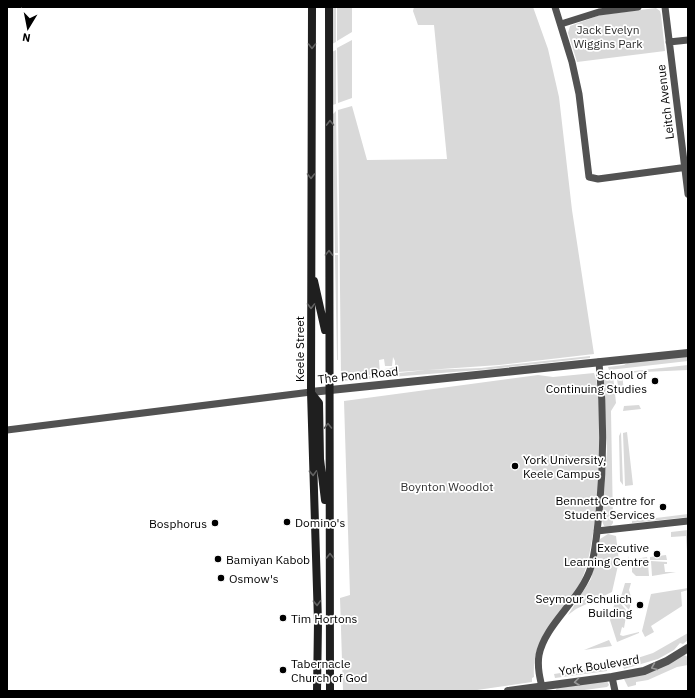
<svg xmlns="http://www.w3.org/2000/svg" width="695" height="698" viewBox="0 0 695 698" font-family="'IBM Plex Sans',sans-serif">
<rect width="100%" height="100%" fill="#fff"/>
<path fill="#d9d9d9" d="M332 7H336V42L332 44Z
M337 7H352V32L337 41Z
M414 7H533L548 49 559 97 572 210 594 354 499 365 384 373 385 369 395 367V361L393 357 392 366H385L384 359 379 360 380 374 341 377 338 110 352 106 367 160 447 159 434 25H418L413 11Z
M656 8 660 11 661 15 665 51 577 62 568 33 570 26 600 15Z
M352 40V98L338 103 337 48Z
M336 50V104L332 105V52Z
M336 111 338 253H335L333 114Z
M335 255H338V360H337Z
M688 355V361L609 370 608 367 624 365 629 362Z
M590 356V358L491 369 342 381 343 379 427 370 481 368Z
M688 365V370L622 373 624 392H619L616 373Z
M594 373C607 408 598 548 581 581 564 616 531 633 534 677L532 678V682L470 691H343L340 598 350 595 344 401 538 375 553 377Z
M603 374 613 375 616 403 611 411 613 523 610 527 604 526 602 521 607 451Z
M639 405 641 409 623 411 624 406Z
M621 432 623 485 620 481 619 436Z
M627 432 633 485 625 486 623 433Z
M688 514V517L632 523V521Z
M688 530V566L686 536 671 537V532Z
M608 534 616 536 619 561 612 592 576 609 568 615 591 579 600 539Z
M666 555 667 560H650V557Z
M628 556 629 560 647 557 648 563 632 566 633 564 630 563 628 567Z
M651 561 667 562V564H664L665 572H676L652 576Z
M648 564 649 576H636L632 572V567Z
M625 583H631L629 590 632 600 629 610 620 600Z
M688 588V590L681 592 682 606 651 626 654 632 645 637 642 631 651 594Z
M616 598 627 611 624 628 622 627 620 635 623 636 639 632V633L617 642 610 620Z
M688 633V640L683 644 680 643 674 650 658 659 624 669 622 663 653 653Z
M609 640 612 646 584 650Z
M684 655 688 657V665L677 667 648 680 636 682V685L628 687 624 679 652 672Z
M607 666V671L555 678 554 674Z
M607 681 609 685 607 687 577 691H555L557 688Z"/>
<g fill="none" stroke-linecap="round" stroke-linejoin="round">
<path stroke="#525252" stroke-width="7" d="M555 7 572 62 579 94 589 177 598 179 688 167
M665 7 688 194
M561 24 599 12 638 7
M669 42 688 40
M7 430 311 392
M597 531 688 521
M612 677 615 691
M543 691C540 679 537 667 539 655 545 624 581 600 591 567 596 549 597 531 599 513 604 462 604 413 599 362"/>
<path stroke="#525252" stroke-width="8" d="M311 392 688 353
M508 691 612 677 644 671 667 661 688 648"/>
<path stroke="#1f1f1f" stroke-width="8" d="M312 7 311 392 318 622 317 691
M329 7 330 691
M314 281 325 330
M311 393 319 403 320 459 325 500"/>
</g>
<defs><path id="oneway-chevron" d="M-2-3.5L2.5 0L-2 3.5" fill="none" stroke-width="1.6" stroke-linecap="round" stroke-linejoin="round"/></defs>
<g stroke="#626262">
<use href="#oneway-chevron" transform="translate(312 46) rotate(90)"/>
<use href="#oneway-chevron" transform="translate(330 123) rotate(-91)"/>
<use href="#oneway-chevron" transform="translate(311 176) rotate(90)"/>
<use href="#oneway-chevron" transform="translate(329 253) rotate(-89)"/>
<use href="#oneway-chevron" transform="translate(311 306) rotate(90)"/>
<use href="#oneway-chevron" transform="translate(328 426) rotate(-91)"/>
<use href="#oneway-chevron" transform="translate(313 473) rotate(88)"/>
<use href="#oneway-chevron" transform="translate(330 556) rotate(-90)"/>
<use href="#oneway-chevron" transform="translate(317 603) rotate(88)"/>
</g>
<g stroke="#979797">
<use href="#oneway-chevron" transform="translate(654 667) rotate(157)"/>
<use href="#oneway-chevron" transform="translate(577 682) rotate(173)"/>
</g>
<g fill="#000" stroke="#fff" stroke-width="1.5">
<circle cx="655" cy="381" r="4"/>
<circle cx="515" cy="466" r="4"/>
<circle cx="663" cy="507" r="4"/>
<circle cx="287" cy="522" r="4"/>
<circle cx="215" cy="523" r="4"/>
<circle cx="657" cy="554" r="4"/>
<circle cx="218" cy="559" r="4"/>
<circle cx="221" cy="578" r="4"/>
<circle cx="640" cy="605" r="4"/>
<circle cx="283" cy="618" r="4"/>
<circle cx="283" cy="670" r="4"/>
</g>
<g text-anchor="middle" dominant-baseline="central" stroke-width="3.5" stroke-linejoin="round" paint-order="stroke">
<g font-size="12" fill="#303030" stroke="#fff">
<text x="608" y="29">Jack Evelyn<tspan x="608" dy="14">Wiggins Park</tspan></text>
<text x="447" y="486">Boynton Woodlot</text>
</g>
<g font-size="12" fill="#000" stroke="#fff">
<text transform="translate(665 102) rotate(-97)">Leitch Avenue</text>
<text transform="translate(299 349) rotate(-90)">Keele Street</text>
<text transform="translate(358 375) rotate(-6)">The Pond Road</text>
<text transform="translate(599 665) rotate(-9)">York Boulevard</text>
</g>
<g font-size="12" fill="#000" stroke="#fff" text-anchor="start">
<text x="647" y="374" text-anchor="end">School of<tspan x="647" dy="14">Continuing Studies</tspan></text>
<text x="523" y="459">York University,<tspan x="523" dy="14">Keele Campus</tspan></text>
<text x="655" y="500" text-anchor="end">Bennett Centre for<tspan x="655" dy="14">Student Services</tspan></text>
<text x="295" y="522">Domino's</text>
<text x="207" y="523" text-anchor="end">Bosphorus</text>
<text x="649" y="547" text-anchor="end">Executive<tspan x="649" dy="14">Learning Centre</tspan></text>
<text x="226" y="559">Bamiyan Kabob</text>
<text x="229" y="578">Osmow's</text>
<text x="632" y="598" text-anchor="end">Seymour Schulich<tspan x="632" dy="14">Building</tspan></text>
<text x="291" y="618">Tim Hortons</text>
<text x="291" y="663">Tabernacle<tspan x="291" dy="14">Church of God</tspan></text>
</g>
</g>
<rect width="695" height="698" fill="none" stroke="#000000" stroke-width="16"/>
<g transform="translate(28 28) rotate(190)" stroke="#ffffff" stroke-width="3" paint-order="stroke">
<path d="M0-3L7 15L0 10L-7 15Z" fill="#000000"/>
<text y="-6" font-size="11" font-weight="bold" text-anchor="middle" fill="#000000">N</text>
</g>
</svg>
